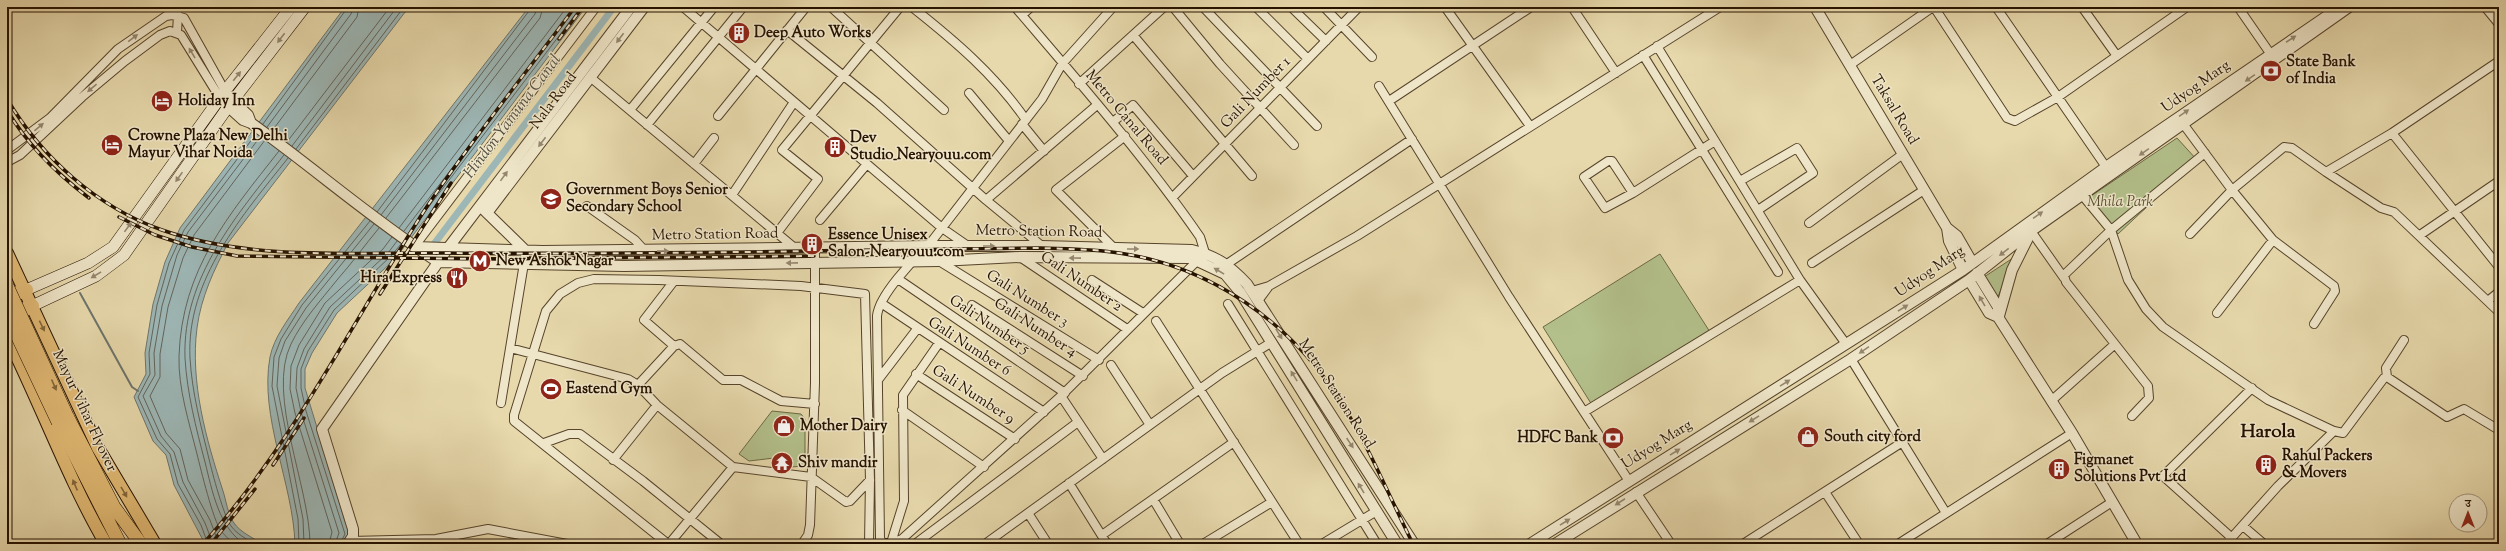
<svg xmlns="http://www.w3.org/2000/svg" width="2506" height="551" viewBox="0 0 2506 551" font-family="'Sorts Mill Goudy','Noto Serif Devanagari',serif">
<rect width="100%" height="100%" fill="#e7d9ac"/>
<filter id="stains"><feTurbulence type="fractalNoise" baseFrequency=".005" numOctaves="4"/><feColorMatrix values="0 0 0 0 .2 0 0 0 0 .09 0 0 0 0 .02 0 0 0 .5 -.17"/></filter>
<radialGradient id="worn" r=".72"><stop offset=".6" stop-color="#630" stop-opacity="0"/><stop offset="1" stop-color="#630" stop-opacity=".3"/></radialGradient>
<path fill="#b3c08b" stroke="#6c6946" d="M2177 138 2197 160 2118 234 2088 198Z
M1660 254 1710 332 1592 405 1543 327Z
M2013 258 1998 297 1984 277Z
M772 411 801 414 805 419V466L791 467V456L749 461 739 454Z"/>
<path fill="#9db7b6" stroke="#6d756d" d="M345 7H409L228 243C214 270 201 297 197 328 190 382 206 439 223 491 226 500 228 515 234 523 240 532 253 538 263 544H205L174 485 166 455 153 441 134 397 146 374 145 353 153 304 165 262 180 228Z
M529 7H586L395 259 337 313 312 353 305 369V388L350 536 343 544H295C293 483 259 417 270 357 274 337 288 320 299 303Z"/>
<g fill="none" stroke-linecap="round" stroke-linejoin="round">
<path stroke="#62645b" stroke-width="1" d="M263 124 348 7
M267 127 351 14 353 7
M272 131 357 17 359 7
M287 142 390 7
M292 146 397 7
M296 149 404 7
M377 212 532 7
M381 215 535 14 537 7
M386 218 540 18 543 7
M399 228 567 7
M404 231 575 7
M408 234 581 7
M208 544 201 525 178 484 170 454 157 439 138 397 150 374 149 353 157 305 169 263 184 230 256 134
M213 544 205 523 183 482 174 452 161 436 143 396 155 375 154 353 162 306 177 255 188 232 260 137
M219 544 210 520 188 480 180 449 166 433 150 396 160 377V354L168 307 183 258 194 235 265 140
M234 544C230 540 225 536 221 531 213 520 201 470 197 454 189 422 178 388 179 356 182 269 228 216 279 151
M245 544C219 529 212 490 205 462 196 428 187 393 185 358 182 277 238 214 284 155
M255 544C246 539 237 534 231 526 224 517 212 472 209 459 201 426 192 393 190 358 186 279 243 215 288 158
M299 544 298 519 272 386 274 357 281 339 302 305 370 221
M304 544 303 519 277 386 279 358 285 341 306 308 374 224
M310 544C310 487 266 395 291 344 302 321 321 300 337 280 352 263 365 245 379 228
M329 544 332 532 295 413 290 389 291 366 299 345 325 303 383 249 392 237
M335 544 339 533 301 412 296 388 297 368 304 349 330 307 388 253 397 241
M340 544 345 534 306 411 301 388V369L308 351 334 310 391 256 401 244"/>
<path stroke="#6d756d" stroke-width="2" d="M80 293 132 387 138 391"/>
<path stroke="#9db7b6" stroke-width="7" d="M434 244 614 7"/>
<g stroke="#56442b" stroke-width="10">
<path id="minor" d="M683 7 942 228 968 246
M831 7 944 110
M912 7C955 41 995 75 1026 120
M1015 7C1079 82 1144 156 1200 237L1205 253 1061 396 902 539 891 543H882L880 538 877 316C879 295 913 260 928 246L1042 99 1062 64 1113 7
M1173 7 1220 64 1294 145
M1203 7 1317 126
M1256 7 1308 59
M1291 7 1326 41
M1324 7 1372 57
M1445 7 1530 126
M1572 7 1616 73
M1934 7 2007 118 2015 121 2058 97 2187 7
M1996 7 2106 167
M2082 7 2117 56
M2238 7 2274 59
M2485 7 2499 24
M1022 15 1031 7
M787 30 877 103 986 200 1042 246
M177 32 178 15
M1133 35 1252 176
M1657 46 1800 280 1846 344
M1643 55 1778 272
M2499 61 2392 133 2326 172 2381 208 2394 212 2499 312
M1850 65 1933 7
M590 77 796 249
M1079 84 1164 7
M1379 86 1509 297 1629 481
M969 93 1009 141
M1389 101 1531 7
M630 110 714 7
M718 116 806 7
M1113 122 1133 105 1193 176
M1022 124 1044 151
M647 125 743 7
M2184 125 2232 190 2273 240 2334 286 2335 291 2314 324
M2392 133 2499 267
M7 150 50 118 118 49 166 16 172 15 184 18 225 91
M7 162 20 155 82 97 125 61 160 35 170 31 181 35 220 98
M694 164 714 138
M1740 181 1797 148 1813 173 1758 210
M1633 193 1605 208 1584 177 1608 161H1612L1633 193 1715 141
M732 195 794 102
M2082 195 2111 230 2128 280 2146 309 2163 327 2268 400 2334 431 2278 486 2226 544
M1172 198 1359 7
M986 200 1097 105
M587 206 635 240 645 251
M820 220 867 164
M1809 223 1903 154
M2031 231 2064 278
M777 233 818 179 782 150 900 7
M2190 234 2232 190 2284 147 2292 148 2326 172
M2420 235 2499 181
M414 247 596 7
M1115 249 1056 190 1125 136
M1020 257 1127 329
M939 261 1099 360
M1812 263 1924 190
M1227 264 1412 139
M898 279 1065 393
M1092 280 1143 313
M674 281 644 320 674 346
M1269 286 1357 236 1720 7
M1252 291 1269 286 1258 301
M2489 300 2499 292
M881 303 1044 412
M1228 304 1377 544
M972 305 1083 376
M2217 313 2273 240
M1156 321 1299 544
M510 348 628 379 638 385 657 405 733 467 811 477 846 502 850 501 870 480
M1851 359 1946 513
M1111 365 1150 425
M916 374 1015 439
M2387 377 2386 368 2404 340
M878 380 917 329
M638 385 674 346 680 344 723 380H741L781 401 815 404
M1061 396 1103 459
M2051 401 2115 344
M501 403 526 251
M902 410 984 467
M1584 412 1800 280
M2132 416 2149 398 2148 386 2066 282 2064 275 2111 230 2205 153
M2334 431 2343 433 2384 378 2387 377 2447 417 2464 409 2499 430
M544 443 569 434H580L643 481 721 544
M613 460 657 405
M1069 483 1107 544
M1636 492 1671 544
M1825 492 1859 544
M1153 499 1180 544
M1028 513 1048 544
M2243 526 2264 544
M1102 535 1234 442
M2232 538 2163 476 2252 388
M350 541 436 539 488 529 567 544
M891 543 904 501 903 395 939 343
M668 544 514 421V415L546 311 560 294 578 283 594 279 659 280 801 286 865 294 870 480 869 544
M669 544 733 467
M802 544 808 535 810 525 815 383V249
M915 544 1078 422
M985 544 1222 373 1272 342
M1203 544 1272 502
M1322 544 1375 512
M1743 544 1901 443
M1898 544 2072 433
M2047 544 2112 502"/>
</g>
<g stroke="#56442b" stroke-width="12">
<path id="tertiary" d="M1815 7 1947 228 1957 236 1972 262
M228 96 248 115 251 123
M223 102 243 120 251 123C314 168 373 220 438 262L624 266 939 261 1020 257 1191 258 1225 274 1240 292 1397 544
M483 209 526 251
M487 213 644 7
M1947 228 1949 241 1963 270
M414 247 543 251 928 246H1042L1192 250C1217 256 1230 266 1247 284L1414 544
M1977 273 1998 307V317L2072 433 2137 544
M1969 280 1989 313 1998 317
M1999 316 2012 270 2030 234
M348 544 353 536V529L322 429 448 248 631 7
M1530 544 1963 270 2106 167 2330 14H2338
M1555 544 1851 359 1969 280 2031 231 2349 7"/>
</g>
<g stroke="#261200" stroke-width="12">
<path id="secondary" d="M26 290 88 263 113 247 225 91 291 7
M32 306 96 276 124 255 228 107 305 7"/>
</g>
<g stroke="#261200" stroke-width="14">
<path id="primary" d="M7 253 98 448 155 544
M7 336C41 404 68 479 106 544"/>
</g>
<g stroke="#261200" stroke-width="14">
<path id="trunk" d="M67 416 114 507 141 544
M58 422 120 544"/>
</g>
<g stroke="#261200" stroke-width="16">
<path id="motorway" d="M7 297 26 290
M7 317 32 306"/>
</g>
<use href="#minor" stroke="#efe6c9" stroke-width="8"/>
<use href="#tertiary" stroke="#efe6c9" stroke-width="10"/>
<use href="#secondary" stroke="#efe6c9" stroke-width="11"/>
<use href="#primary" stroke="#e4bc76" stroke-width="12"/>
<use href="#trunk" stroke="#e4bc76" stroke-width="13"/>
<use href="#motorway" stroke="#e4bc76" stroke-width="14"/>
<g stroke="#261200" stroke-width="3.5">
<path id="rail" d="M559 39 582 8
M7 99C42 158 97 207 162 230 251 261 352 252 445 253 643 255 842 250 1041 248 1067 249 1093 249 1119 253 1210 266 1290 322 1339 399 1368 444 1389 496 1413 544
M7 110C28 146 56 173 89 198
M119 217 155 235 192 247 237 256 488 259 814 256
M380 294 451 183
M273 465 304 418
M203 544C294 443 354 318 428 205 474 137 526 73 575 7
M211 544 255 489"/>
</g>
<use href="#rail" stroke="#efe6c9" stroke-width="2" stroke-dasharray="6" stroke-linecap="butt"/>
<g stroke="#261200" stroke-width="14" stroke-linecap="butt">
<path id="trunk-bridge" d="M7 286 67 416
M7 314 58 422"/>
</g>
<use href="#trunk-bridge" stroke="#e4bc76" stroke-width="13"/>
</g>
<defs><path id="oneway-solid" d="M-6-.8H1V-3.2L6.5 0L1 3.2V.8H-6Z"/></defs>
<g fill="#95876f">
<use href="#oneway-solid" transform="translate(133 38) rotate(-37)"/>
<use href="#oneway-solid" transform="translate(281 38) rotate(127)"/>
<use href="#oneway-solid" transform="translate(620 38) rotate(127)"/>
<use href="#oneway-solid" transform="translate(2291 39) rotate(-33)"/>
<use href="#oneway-solid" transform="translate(192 53) rotate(-121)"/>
<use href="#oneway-solid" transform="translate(237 76) rotate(-51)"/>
<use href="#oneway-solid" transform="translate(2250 78) rotate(145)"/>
<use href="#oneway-solid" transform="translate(92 88) rotate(140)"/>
<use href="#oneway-solid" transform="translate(2184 113) rotate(-35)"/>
<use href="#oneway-solid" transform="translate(39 127) rotate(-40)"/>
<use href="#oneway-solid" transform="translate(542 142) rotate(127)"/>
<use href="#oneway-solid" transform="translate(2144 152) rotate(145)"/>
<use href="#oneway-solid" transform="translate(504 176) rotate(-54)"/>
<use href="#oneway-solid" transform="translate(179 177) rotate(125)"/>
<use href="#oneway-solid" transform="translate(2038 215) rotate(-35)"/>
<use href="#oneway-solid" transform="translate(128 227) rotate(-54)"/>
<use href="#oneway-solid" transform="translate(989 246)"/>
<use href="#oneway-solid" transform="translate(1133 249)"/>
<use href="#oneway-solid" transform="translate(663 251) rotate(-1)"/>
<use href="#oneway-solid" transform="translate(2004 252) rotate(142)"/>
<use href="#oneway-solid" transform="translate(1075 258) rotate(-179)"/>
<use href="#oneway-solid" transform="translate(792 263) rotate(179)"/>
<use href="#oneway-solid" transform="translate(1219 271) rotate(-149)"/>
<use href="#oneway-solid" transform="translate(96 275) rotate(149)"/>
<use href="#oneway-solid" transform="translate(1982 301) rotate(-120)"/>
<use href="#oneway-solid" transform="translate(1903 308) rotate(-32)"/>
<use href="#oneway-solid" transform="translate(1279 334) rotate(58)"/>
<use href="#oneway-solid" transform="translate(1864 350) rotate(146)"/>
<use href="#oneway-solid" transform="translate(1294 376) rotate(-122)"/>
<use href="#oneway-solid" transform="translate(1785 383) rotate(-32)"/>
<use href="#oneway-solid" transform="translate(1754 419) rotate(148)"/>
<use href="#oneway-solid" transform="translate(1350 443) rotate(56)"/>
<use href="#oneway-solid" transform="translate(1675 452) rotate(-32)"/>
<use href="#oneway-solid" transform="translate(1361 488) rotate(-121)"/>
<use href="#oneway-solid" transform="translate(1620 502) rotate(147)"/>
<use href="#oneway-solid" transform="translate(1565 522) rotate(-32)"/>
</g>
<g fill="#85673b">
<use href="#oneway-solid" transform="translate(42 326) rotate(64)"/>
<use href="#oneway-solid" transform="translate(54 385) rotate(66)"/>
<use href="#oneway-solid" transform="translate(75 485) rotate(-113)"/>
<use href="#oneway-solid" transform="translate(124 492) rotate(60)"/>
</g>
<defs>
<g id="building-disc" transform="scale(1.15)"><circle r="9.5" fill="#8f2418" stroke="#efe6c9"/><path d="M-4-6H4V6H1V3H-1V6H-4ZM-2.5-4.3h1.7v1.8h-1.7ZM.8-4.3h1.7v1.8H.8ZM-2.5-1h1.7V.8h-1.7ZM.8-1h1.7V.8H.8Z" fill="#fff"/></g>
<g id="bank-disc" transform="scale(1.15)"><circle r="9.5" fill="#8f2418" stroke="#efe6c9"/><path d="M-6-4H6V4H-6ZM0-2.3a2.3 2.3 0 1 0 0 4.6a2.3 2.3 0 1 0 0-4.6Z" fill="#fff"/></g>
<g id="hotel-disc" transform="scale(1.15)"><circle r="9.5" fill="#8f2418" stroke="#efe6c9"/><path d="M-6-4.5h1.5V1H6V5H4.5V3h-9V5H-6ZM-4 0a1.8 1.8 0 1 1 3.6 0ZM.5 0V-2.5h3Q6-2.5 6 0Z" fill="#fff"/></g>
<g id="school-disc" transform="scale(1.15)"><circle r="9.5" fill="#8f2418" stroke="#efe6c9"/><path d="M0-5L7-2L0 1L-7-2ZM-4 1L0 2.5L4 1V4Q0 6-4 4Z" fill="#fff"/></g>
<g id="metro-disc" transform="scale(1.15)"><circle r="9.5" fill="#8f2418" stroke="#efe6c9"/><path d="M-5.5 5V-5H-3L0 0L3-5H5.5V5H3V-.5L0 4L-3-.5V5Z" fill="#fff"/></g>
<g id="restaurant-disc" transform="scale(1.15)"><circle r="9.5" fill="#8f2418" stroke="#efe6c9"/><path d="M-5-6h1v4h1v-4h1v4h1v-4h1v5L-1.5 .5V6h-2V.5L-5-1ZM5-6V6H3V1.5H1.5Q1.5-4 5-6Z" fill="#fff"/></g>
<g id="stadium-disc" transform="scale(1.15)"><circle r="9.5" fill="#8f2418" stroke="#efe6c9"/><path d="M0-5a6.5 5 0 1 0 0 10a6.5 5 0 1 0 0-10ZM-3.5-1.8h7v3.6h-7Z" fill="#fff"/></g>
<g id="shop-disc" transform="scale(1.15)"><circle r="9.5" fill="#8f2418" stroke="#efe6c9"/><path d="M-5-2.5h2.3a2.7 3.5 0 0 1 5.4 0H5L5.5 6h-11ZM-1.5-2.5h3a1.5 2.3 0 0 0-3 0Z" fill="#fff"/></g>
<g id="temple-disc" transform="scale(1.15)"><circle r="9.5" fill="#8f2418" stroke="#efe6c9"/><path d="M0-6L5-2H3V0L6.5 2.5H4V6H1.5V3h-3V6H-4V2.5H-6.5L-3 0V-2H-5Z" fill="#fff"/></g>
</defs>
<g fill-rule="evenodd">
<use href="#building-disc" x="739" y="33"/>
<use href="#bank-disc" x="2271" y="71"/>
<use href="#hotel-disc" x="162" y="101"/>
<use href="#hotel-disc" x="112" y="145"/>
<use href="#building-disc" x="835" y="147"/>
<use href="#school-disc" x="551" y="199"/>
<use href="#building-disc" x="812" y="244"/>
<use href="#metro-disc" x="480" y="261"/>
<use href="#restaurant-disc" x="457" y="278"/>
<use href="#stadium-disc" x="551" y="389"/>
<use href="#shop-disc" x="784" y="426"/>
<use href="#shop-disc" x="1808" y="437"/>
<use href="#bank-disc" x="1613" y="438"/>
<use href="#temple-disc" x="782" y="463"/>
<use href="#building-disc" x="2266" y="465"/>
<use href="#building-disc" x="2059" y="469"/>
</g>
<g text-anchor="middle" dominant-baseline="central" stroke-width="3" stroke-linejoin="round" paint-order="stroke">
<g font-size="15" font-weight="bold" fill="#261200" stroke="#efe6c9" text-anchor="start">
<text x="754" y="33">Deep Auto Works</text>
<text x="2286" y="62">State Bank<tspan x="2286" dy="17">of India</tspan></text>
<text x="178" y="101">Holiday Inn</text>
<text x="128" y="136">Crowne Plaza New Delhi<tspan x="128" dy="17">Mayur Vihar Noida</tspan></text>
<text x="850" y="138">Dev<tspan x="850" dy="17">Studio_Nearyouu.com</tspan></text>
<text x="566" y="190">Government Boys Senior<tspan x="566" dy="17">Secondary School</tspan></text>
<text x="828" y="235">Essence Unisex<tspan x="828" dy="17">Salon-Nearyouu.com</tspan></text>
<text x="496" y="261">New Ashok Nagar</text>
<text x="442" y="278" text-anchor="end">Hira Express</text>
<text x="566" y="389">Eastend Gym</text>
<text x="800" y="426">Mother Dairy</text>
<text x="1824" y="437">South city ford</text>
<text x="1598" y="438" text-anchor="end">HDFC Bank</text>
<text x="2282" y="456">Rahul Packers<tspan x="2282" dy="17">&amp; Movers</tspan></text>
<text x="2074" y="460">Figmanet<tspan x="2074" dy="17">Solutions Pvt Ltd</tspan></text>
<text x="798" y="463">Shiv mandir</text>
</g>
<g font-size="15" fill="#261200" stroke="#efe6c9">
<text transform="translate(2196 87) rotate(-35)">Udyog Marg</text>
<text transform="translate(1256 93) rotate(-46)">Gali Number 1</text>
<text transform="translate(554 101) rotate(-53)">Nala Road</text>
<text transform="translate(1894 110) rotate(59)">Taksal Road</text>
<text transform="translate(1126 118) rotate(50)">Metro Canal Road</text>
<text transform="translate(1039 232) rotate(1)">Metro Station Road</text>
<text transform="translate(715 235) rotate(-1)">Metro Station Road</text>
<text transform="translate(1930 272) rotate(-34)">Udyog Marg</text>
<text transform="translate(1081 282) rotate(34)">Gali Number 2</text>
<text transform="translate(1027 299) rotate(32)">Gali Number 3</text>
<text transform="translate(989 325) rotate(34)">Gali Number 5</text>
<text transform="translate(1035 328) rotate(33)">Gali Number 4</text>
<text transform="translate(969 347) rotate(33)">Gali Number 6</text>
<text transform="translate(1336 394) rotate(57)">Metro Station Road</text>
<text transform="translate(973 395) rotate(33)">Gali Number 9</text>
<text transform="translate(84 411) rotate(65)">Mayur Vihar Flyover</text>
<text transform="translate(1657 445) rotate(-32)">Udyog Marg</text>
</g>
<g font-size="15" font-style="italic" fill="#574f31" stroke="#efe6c9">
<text x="2120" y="202">Mhila Park</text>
</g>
<g font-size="16" font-style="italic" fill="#504c40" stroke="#efe6c9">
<text transform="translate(513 117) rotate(-53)">Hindon Yamuna Canal</text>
</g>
<g font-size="19" font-weight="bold" fill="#261200" stroke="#efe6c9">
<text x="2268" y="432">Harola</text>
</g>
</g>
<rect width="2506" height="551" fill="none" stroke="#e7d9ac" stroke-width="24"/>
<rect x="8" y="8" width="2490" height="535" fill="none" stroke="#261200" stroke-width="2"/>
<rect x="12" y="12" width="2482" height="527" fill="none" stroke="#261200"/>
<g transform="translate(2468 513)"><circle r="19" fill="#efe6c9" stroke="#9f9179"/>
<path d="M0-3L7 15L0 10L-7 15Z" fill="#8f2418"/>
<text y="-6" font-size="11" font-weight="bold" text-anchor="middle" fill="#261200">उ</text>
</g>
<rect width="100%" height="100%" filter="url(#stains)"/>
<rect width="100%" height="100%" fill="url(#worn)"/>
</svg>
